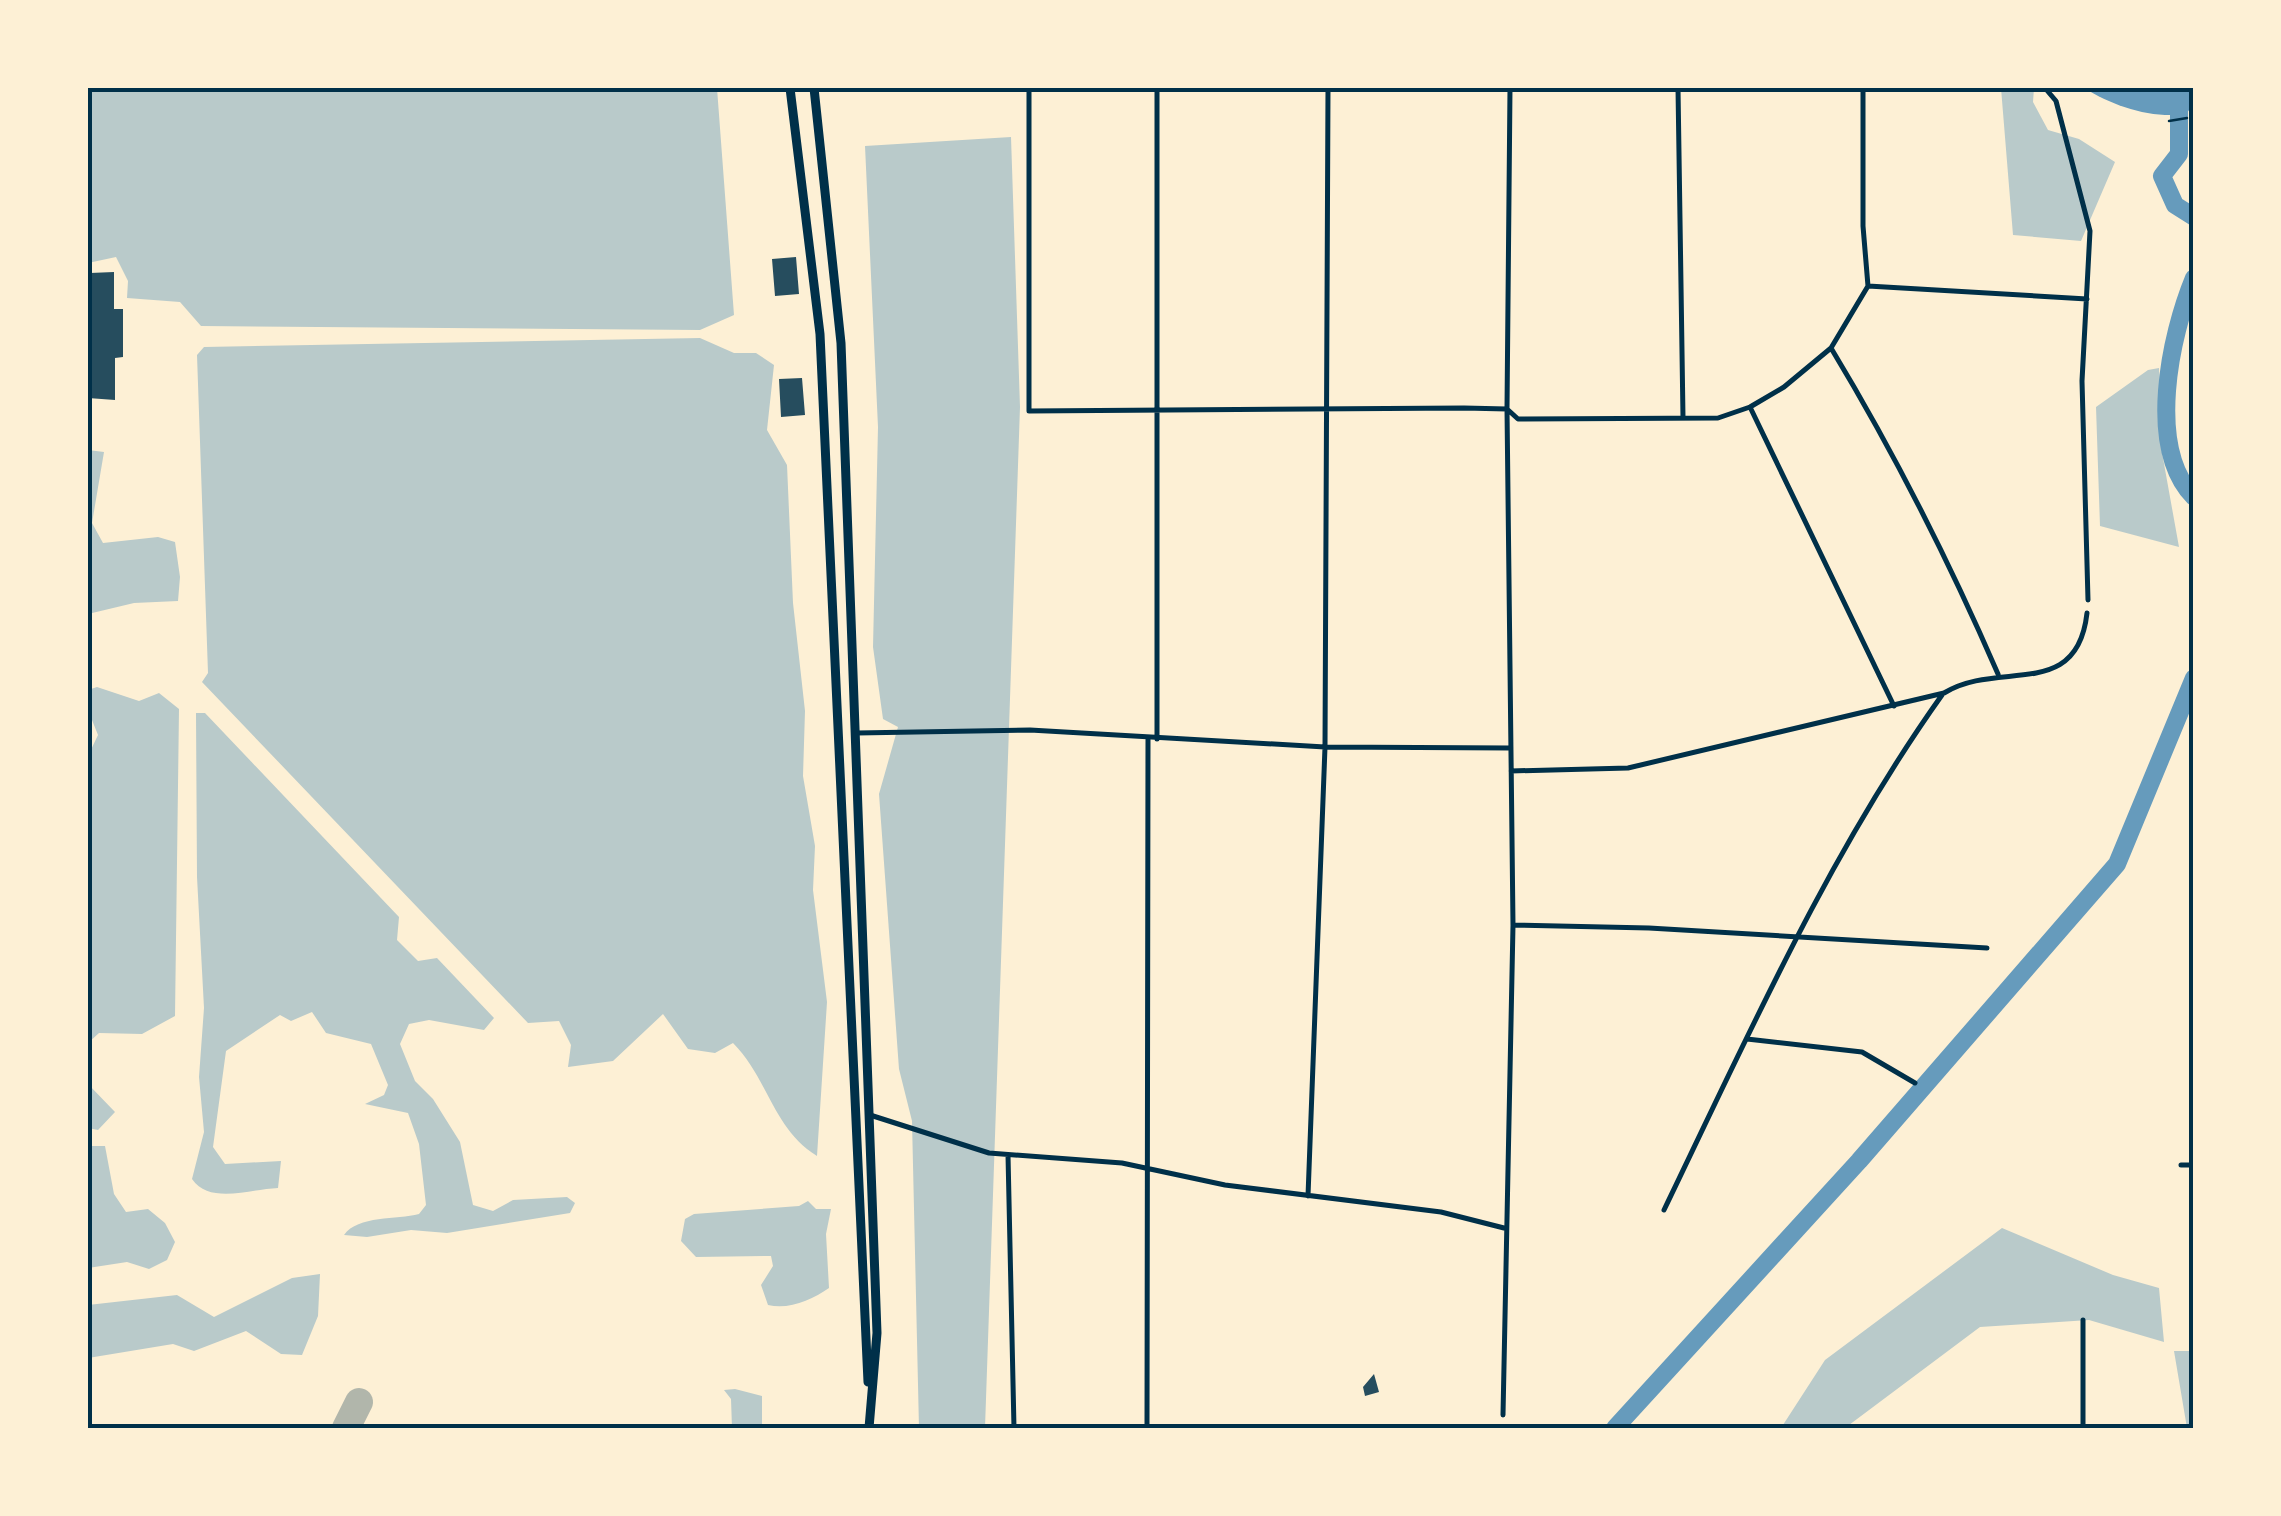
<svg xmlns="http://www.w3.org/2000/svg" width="2281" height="1516" viewBox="0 0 2281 1516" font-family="'Fira Sans',sans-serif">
<rect width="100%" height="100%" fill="#fdf0d5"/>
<path fill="#b9caca" d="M88 88H717L734 315 700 330 201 326 180 302 127 298 128 281 116 257 88 263Z
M2001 88H2034L2033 102 2048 130 2079 139 2115 162 2081 241 2013 235Z
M1011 137 1020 407 985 1428H919L912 1121 899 1069 879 794 898 727 883 719 873 647 878 427 865 146Z
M700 338 734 353H756L774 365 767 430 787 465 793 603 805 711 803 776 815 846 813 890 827 1002 817 1156C773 1129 768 1078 733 1043L715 1053 688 1049 663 1014 613 1061 568 1067 571 1045 559 1021 528 1023 202 682 208 673 197 355 204 347Z
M2159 368 2161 447 2179 547 2100 526 2096 407 2148 370Z
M88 450 104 452 92 523 103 543 158 537 175 542 180 577 178 601 134 603 88 614Z
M97 687 139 701 159 693 179 709 175 1016 142 1034 99 1033 88 1043V756L98 735 88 710V690Z
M196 713H205L399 917 397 940 418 961 437 958 494 1018 484 1030 429 1020 409 1024 400 1044 415 1081 433 1099 460 1142 473 1205 493 1211 513 1200 567 1197 575 1203 570 1213 447 1233 411 1230 367 1237 344 1235C358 1215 397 1220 419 1214L426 1205 419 1144 408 1113 365 1104 384 1095 388 1085 371 1044 326 1033 312 1012 291 1021 280 1015 226 1051 213 1147 225 1164 281 1161 278 1188C250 1189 210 1205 192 1179L204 1132 199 1077 204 1008 197 877Z
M88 1084 115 1112 98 1130 88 1128Z
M88 1146H105L114 1194 126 1212 148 1209 165 1223 175 1242 167 1260 149 1269 127 1262 88 1268Z
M808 1201 816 1209H831L826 1234 829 1288C812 1300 789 1310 768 1305L761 1285 773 1266 771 1256 696 1257 681 1241 685 1219 694 1214 799 1206Z
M2002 1228 2113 1275 2159 1288 2164 1342 2089 1320 1980 1327 1845 1428H1781L1825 1360Z
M320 1274 318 1316 302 1355 281 1354 246 1331 194 1351 173 1344 88 1358V1305L177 1295 214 1317 292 1278Z
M2174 1351H2193V1428H2187Z
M735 1389 762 1396V1428H732L731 1399 724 1390Z"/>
<path fill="#669bbc" d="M2084 88H2193V105L2186 114C2151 119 2113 106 2084 88Z"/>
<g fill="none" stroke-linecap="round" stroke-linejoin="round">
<path stroke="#669bbc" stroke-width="18" d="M2179 88V154L2162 176 2175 205 2194 217
M2194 278C2170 336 2146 448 2194 497
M1615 1428 1859 1161 2117 864 2194 678"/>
<path stroke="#b1b6ab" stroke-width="28" d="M346 1428 359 1402"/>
</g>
<path fill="#264d5e" d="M796 257 799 294 775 296 772 259Z
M114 272V309H123V357L115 358V400L88 398 90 273Z
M802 378 805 415 781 417 779 379Z
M1374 1374 1379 1392 1365 1396 1363 1387Z"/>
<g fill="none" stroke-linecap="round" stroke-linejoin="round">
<path stroke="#003049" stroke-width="2.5" d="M2169 121 2187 118"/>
<path stroke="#003049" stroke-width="5" d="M1029 88V411L1464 408 1507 409 1518 419 1718 418 1750 407 1784 387 1831 348 1868 286
M1678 88 1683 417
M1863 88V226L1868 286
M2045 88 2056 101 2090 231 2082 381 2088 600
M1868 286 2087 299
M1831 348C1895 454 1949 561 1998 674
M1750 407 1894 706
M857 733 1030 730 1325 747 1510 748
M1157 739V88
M1511 771 1628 768 1944 693C1999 659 2077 702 2087 613
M1513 925 1649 928 1987 948
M1747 1039 1862 1052 1915 1083
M870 1115 989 1153 1122 1163 1225 1185 1441 1212 1504 1228
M1008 1155 1014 1428
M2181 1165H2194
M1308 1196 1325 747 1328 88
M1664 1210C1749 1034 1828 855 1942 695
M1503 1415 1513 925 1507 409 1510 88
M1147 1428 1148 739
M2083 1428V1320"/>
<path stroke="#003049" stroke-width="9" d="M790 88 820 334 868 1382
M814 88 841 343 877 1333 869 1428"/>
</g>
<rect width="2281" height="1516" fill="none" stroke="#fdf0d5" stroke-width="180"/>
<rect x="90" y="90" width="2101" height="1336" fill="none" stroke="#003049" stroke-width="4"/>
</svg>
